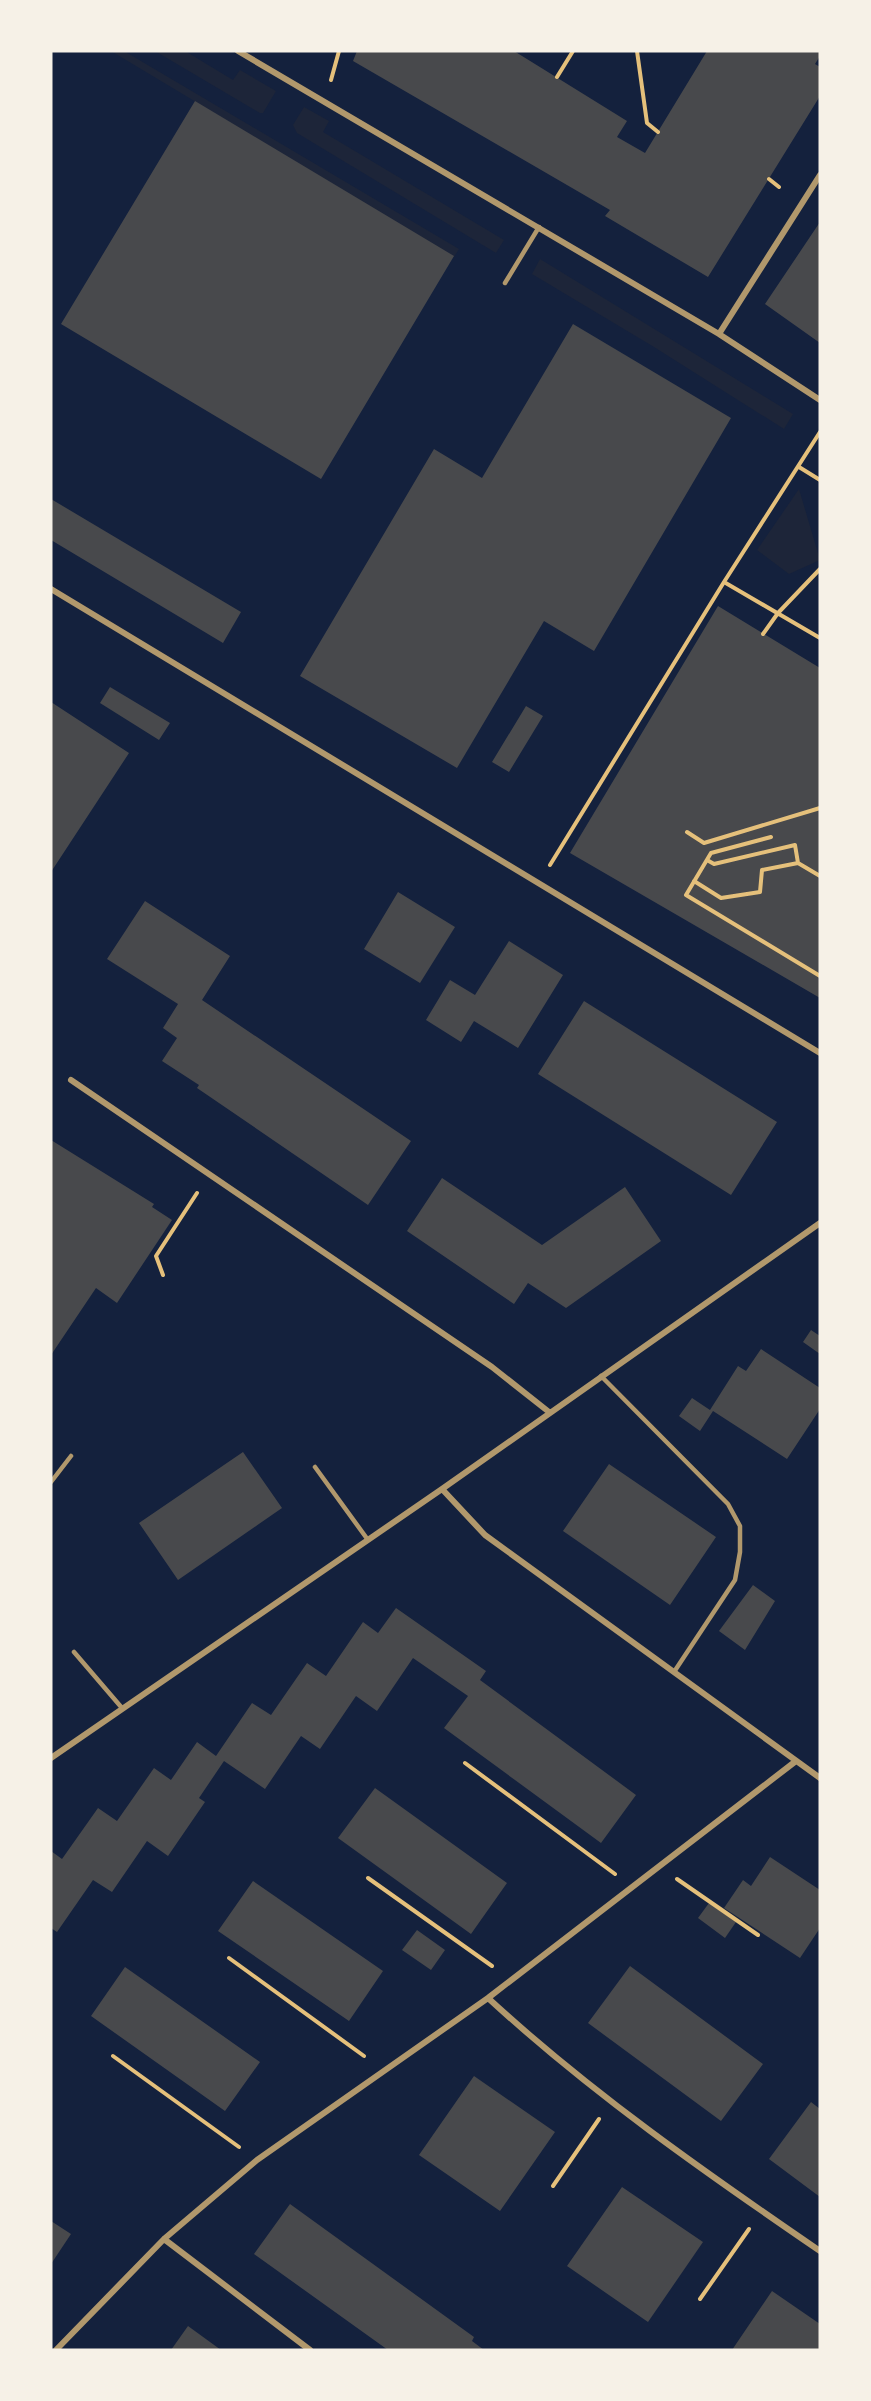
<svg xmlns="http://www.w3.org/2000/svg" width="871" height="2401" viewBox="0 0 871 2401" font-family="Montserrat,sans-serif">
<rect width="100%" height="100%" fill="#14213d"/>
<path fill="#1d2539" d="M111 51H124L459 249 454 257Z
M155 51H185L233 80 240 70 276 91 263 113H260Z
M304 107 329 121 323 132 504 240 496 253 297 133 293 125Z
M540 259 793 414 784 429 654 347 532 274Z
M799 489 820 560 789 574 757 550Z"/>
<path fill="#48494c" d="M357 51H514L627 121 617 137 645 153 707 51H820V56L815 64 820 67V96L708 277 605 216 610 210 353 61Z
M195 101 454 256 321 479 61 324Z
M820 222V343L765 304Z
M573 324 731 418 594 651 544 621 457 768 300 676 434 449 482 478Z
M51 499 241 612 223 643 51 540Z
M718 606 820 668V998L570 853Z
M110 687 170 723 159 740 100 703Z
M51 702 129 753 51 872Z
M526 706 543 716 509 772 492 762Z
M398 892 455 927 420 983 364 949Z
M145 901 230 956 202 1000 411 1141 368 1205 197 1088 199 1085 162 1061 177 1038 163 1028 178 1004 107 959Z
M509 941 563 975 518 1048 474 1021 461 1042 426 1020 450 980 475 995Z
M584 1001 777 1122 731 1195 538 1074Z
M51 1140 154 1204 152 1207 172 1220 117 1303 96 1288 51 1355Z
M442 1178 542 1245 625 1187 661 1241 566 1308 528 1283 514 1304 407 1231Z
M811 1330 820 1336V1354L803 1342Z
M761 1349 820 1388V1409L787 1459 713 1411 700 1431 679 1416 692 1398 710 1410 738 1366 746 1371Z
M243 1452 282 1508 178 1580 139 1523Z
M609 1464 716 1537 670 1605 563 1531Z
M753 1585 775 1601 745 1650 719 1631Z
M396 1608 486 1671 480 1680 636 1795 601 1843 444 1728 468 1696 413 1658 377 1711 356 1696 320 1749 301 1736 265 1789 224 1761 199 1798 205 1802 168 1856 147 1841 112 1892 93 1880 57 1932 51 1928V1851L62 1859 98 1808 117 1821 154 1768 171 1780 197 1742 216 1756 252 1703 271 1715 307 1663 326 1676 363 1622 378 1633Z
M375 1788 507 1883 471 1934 338 1838Z
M770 1857 820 1890V1928L800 1958 724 1908 743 1880 751 1886Z
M253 1881 383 1971 349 2021 218 1931Z
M709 1903 736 1922 725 1938 698 1918Z
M417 1930 445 1950 431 1970 402 1950Z
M630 1966 763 2064 721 2121 588 2023Z
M125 1967 260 2062 225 2111 91 2016Z
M474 2076 555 2132 500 2211 419 2155Z
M811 2102 820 2109V2197L769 2159Z
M622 2187 703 2242 648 2322 567 2266Z
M290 2204 474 2337 472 2341 484 2350H388L254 2254Z
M51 2221 71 2234 51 2264Z
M772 2291 820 2324V2350H732Z
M188 2326 221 2350H171Z"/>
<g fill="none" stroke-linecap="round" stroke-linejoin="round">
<path stroke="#e5c07b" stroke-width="4" d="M637 51 647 123 658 132
M557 77 573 51
M331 80 339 51
M769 179 779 187
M820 432 724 582 820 638
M799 467 820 480
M763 634 778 613 820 569
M687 832 704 843 820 808
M771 837 711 853 686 895 820 976
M707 860 714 864 795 845 798 863
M550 865 724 582
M694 881 721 898 760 892 762 870 798 863 820 876
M163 1275 156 1256 197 1193
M465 1763 615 1874
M368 1878 492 1966
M677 1879 758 1935
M229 1958 364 2056
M113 2056 239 2147
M553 2186 599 2119
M700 2299 749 2229"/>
<path stroke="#b1986c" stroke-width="4.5" d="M505 283 539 227
M601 1376 728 1504 740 1526V1552L735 1580 674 1672
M315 1467 368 1540
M51 1482 71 1456
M74 1652 122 1708"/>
<path stroke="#b1986c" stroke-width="6" d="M238 51 719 334 820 400
M719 334 820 175
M51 589 820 1053
M71 1080 492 1367 549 1412
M442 1489 485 1535 820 1778
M51 1758 442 1489 820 1223
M488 1998C590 2092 706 2173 820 2251
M164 2239 310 2350
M56 2350 164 2239 257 2160 488 1998 796 1761"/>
</g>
<rect width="871" height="2401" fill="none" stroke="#f6f1e7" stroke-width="105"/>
</svg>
